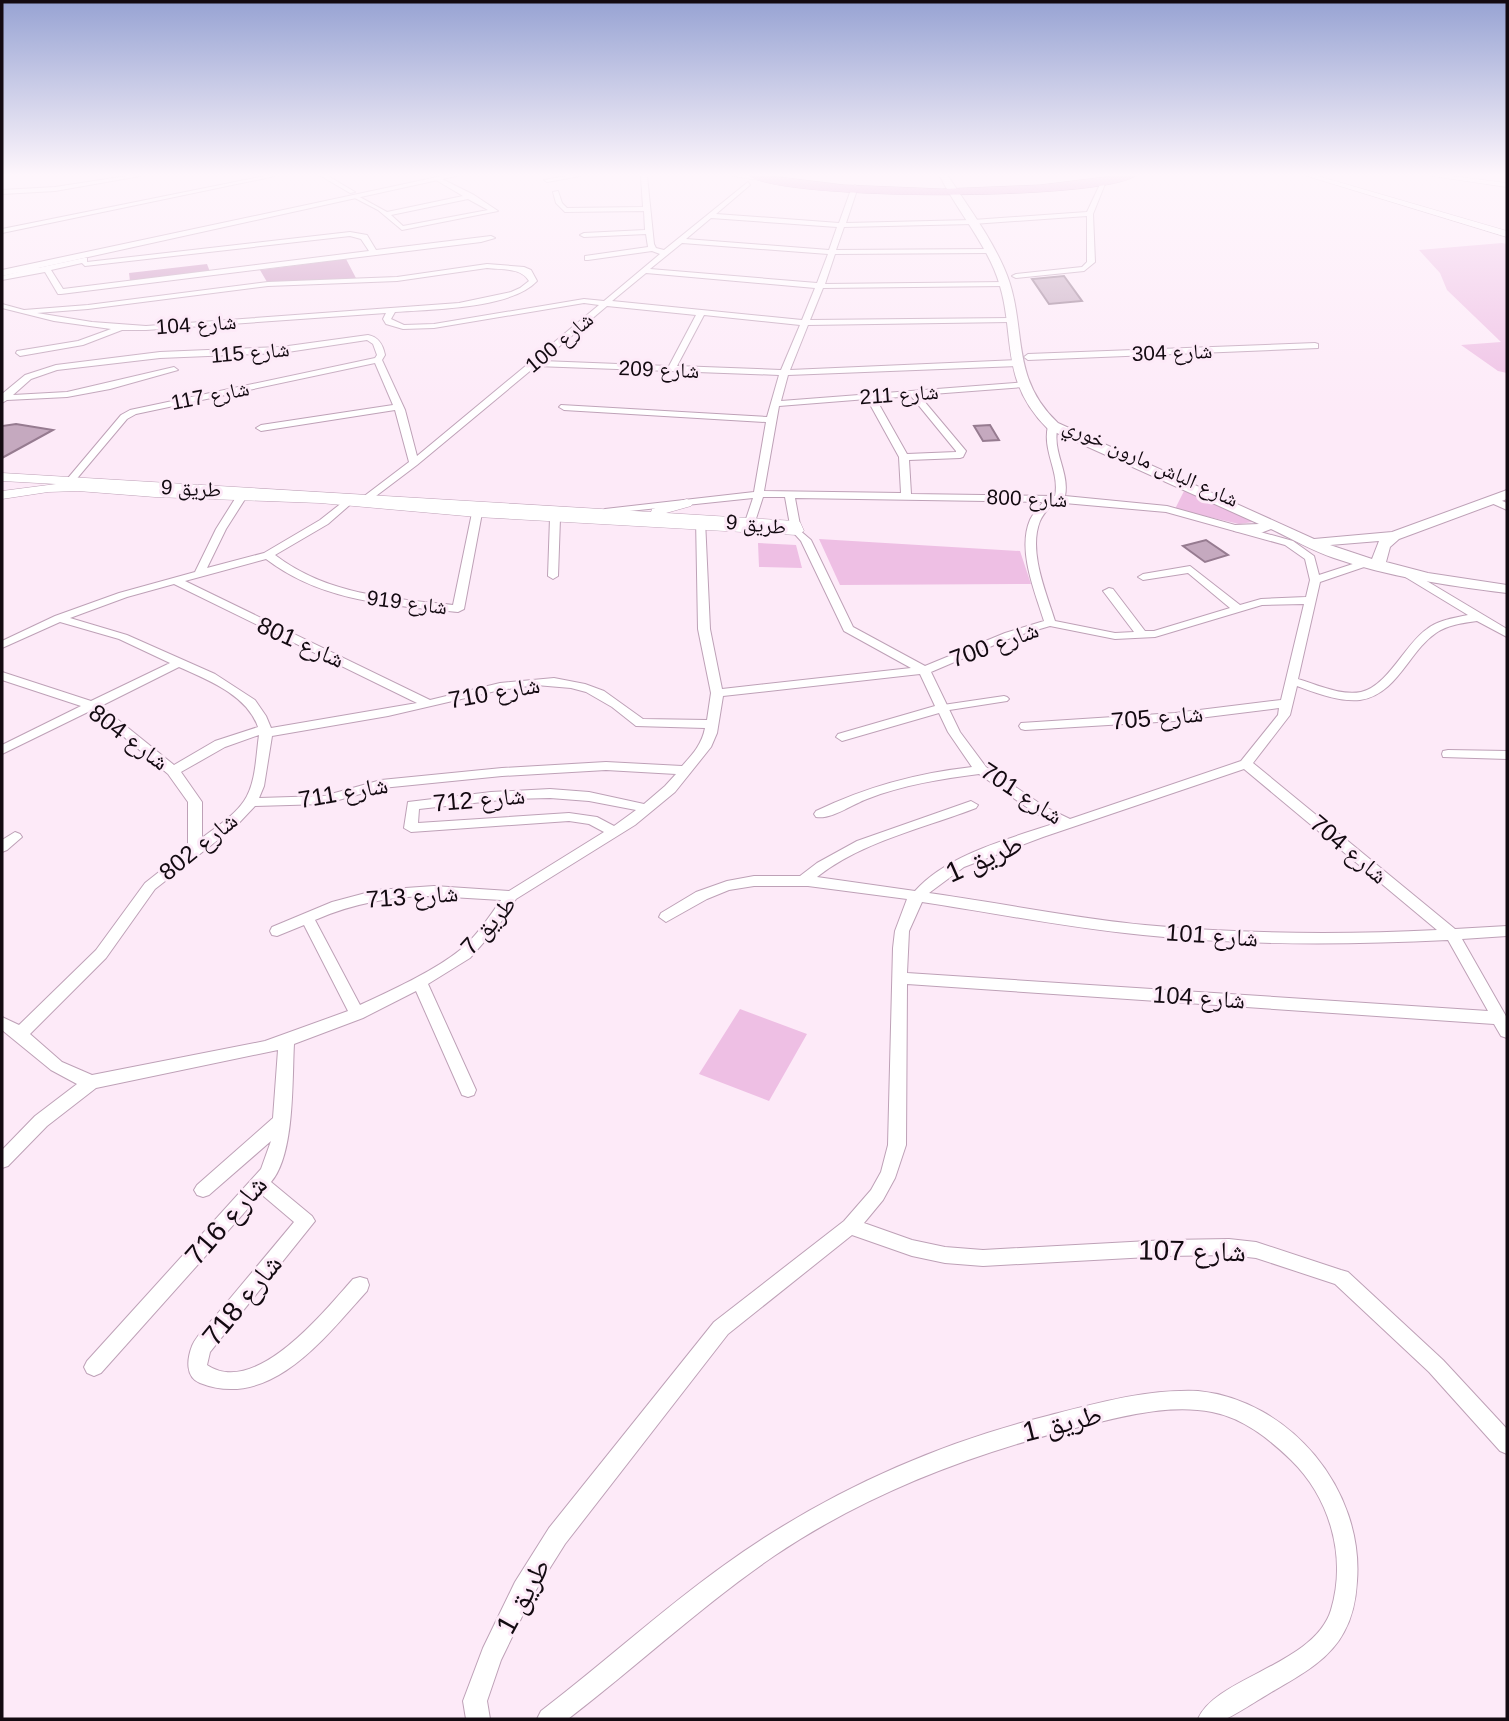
<svg xmlns="http://www.w3.org/2000/svg" width="1509" height="1721" viewBox="0 0 1509 1721" font-family="Helvetica,'Noto Naskh Arabic',sans-serif">
<rect width="100%" height="100%" fill="#fdeaf8"/>
<path fill="#eebfe4" d="M1502 243 1507 244V373L1498 371 1461 345 1501 342 1447 290 1440 273 1419 250Z
M1184 491 1246 516 1253 522 1239 524 1175 509Z
M819 539 1020 551 1031 584 840 585Z
M758 543 796 545 802 568 759 567Z
M740 1009 807 1034 769 1101 699 1074Z"/>
<path fill="#cc97c1" d="M346 259 357 280 267 282 260 270Z
M207 264 210 272 130 281 129 273Z"/>
<path fill="#c5a9bf" stroke="#967b90" stroke-width="2" d="M1064 276 1082 301 1049 304 1032 279Z
M16 424 53 430 2 458V426Z
M990 425 999 440 983 441 974 426Z
M1206 540 1228 555 1205 562 1183 546Z"/>
<g fill="none" stroke-linecap="round" stroke-linejoin="round">
<g stroke="#bea1b7" stroke-width="2">
<path id="pedestrian" d="M1004 696 1007 697 1009 699 1007 701 943 711 938 708 943 705Z"/>
</g>
<g stroke="#bea1b7" stroke-width="2">
<path id="minor" d="M127 176H140L55 191 2 194V190L55 187Z
M265 176H275L2 233V229Z
M321 176H328L355 192 350 193Z
M566 176H580L547 182 544 180Z
M641 176H647L654 244 656 248 664 250 748 182 750 185 716 214 839 223 852 187 855 185 858 187 846 223 973 220 1087 212 1102 180 1107 179 1093 214 1095 262 1084 271 1016 278 1012 276 1016 274 1082 267 1087 262V216L973 224 844 227 836 250 990 249 994 251 990 253 835 254 825 284 1005 282 1009 284 1005 286 823 288 810 320 1010 318 1014 320 1010 322 808 325 790 370 1018 360 1022 363 1018 366 788 375 781 401 1027 382V386L1024 387 919 395 966 451 963 457 960 458 909 460 911 494 1055 496C1060 472 1042 451 1048 426L1053 423 1058 426C1051 451 1070 472 1065 496L1167 506 1293 541 1314 556 1319 575 1362 561H1370V565L1320 582 1298 679C1318 685 1341 696 1361 692 1388 686 1405 644 1427 629 1438 620 1454 618 1468 615L1402 575V571H1410L1507 629V637L1477 621C1463 623 1447 625 1436 633 1408 652 1397 695 1360 700 1339 702 1316 693 1297 686L1290 715 1253 763 1455 929 1507 926V936L1462 939 1507 1018V1038L1501 1036 1494 1024 907 984 906 1145 895 1178 883 1200 864 1223 912 1240 945 1247 983 1250 1167 1240 1229 1239 1256 1242 1341 1270 1348 1272 1443 1360 1507 1429V1454L1500 1451 1429 1372 1335 1284 1256 1258 1229 1255 1167 1256 983 1266 945 1263 912 1256 852 1235 728 1334 565 1544 531 1598 501 1660 487 1701 490 1719H466L463 1701 483 1648 515 1582 549 1528 714 1322 844 1221 871 1190 881 1172 888 1145 893 948 895 931 907 899 808 886H754L729 890 707 899 666 922 659 917 661 913 696 892 727 881 754 876H800L817 863 857 841 971 801 978 805 976 808C922 829 863 841 817 877L915 891C947 854 1012 838 1056 823L1035 813 979 774C940 779 903 785 867 799 853 804 831 820 816 817L814 814 816 811C866 787 917 773 972 767L948 732 939 713 842 741 836 737 838 734 935 706 920 674 723 696 717 733 711 747 675 792 635 825 516 899 499 925 470 958 428 984 476 1090 474 1095 468 1097 462 1095 416 991 363 1018 294 1044C292 1079 295 1155 271 1182L312 1216 315 1221 210 1352 207 1365C256 1398 325 1310 353 1279L360 1277 367 1279 369 1285 367 1291C326 1336 271 1411 200 1383 185 1377 187 1359 192 1346 197 1334 210 1323 218 1313 244 1282 269 1252 294 1222L261 1194 101 1373 94 1376 87 1373 84 1367 87 1361 261 1169 271 1141 209 1195 203 1197 197 1195 194 1190 197 1185 273 1118 278 1050 96 1088 47 1126 8 1166 2 1168V1150L35 1116 77 1084 51 1070 2 1030V1017L19 1025 96 950 145 883 188 849V802L168 774 92 710 2 754V745L81 706 2 680V672L91 701 170 663 119 639 60 622 2 648V641L55 616 119 593 195 572 216 529 238 494 242 493 247 496 226 529 207 568 264 553 320 520 348 498 353 501 352 503 328 524 275 555C327 595 390 598 453 605L472 513 477 510 482 513 464 609 458 612C390 605 322 602 266 559L185 581 430 700 500 683 554 678 585 684 604 691 643 719 707 720 711 693 698 629 696 518H704L705 520 710 629 722 689 911 668 844 631 801 541 792 531 797 528 811 540 853 627 925 666 1005 633 1044 621C1035 592 1017 550 1030 520 1033 513 1039 508 1043 502L795 498 800 525 795 528 790 525 785 497H763L753 528 748 531 743 528 753 498 601 514 600 512 605 509 754 492 766 422 564 410 559 407 561 405 767 417 779 375 536 366 417 465 372 499 363 497 409 462 395 410 261 431 256 428 261 425 393 405 375 363 136 414 127 419 74 482H68V478L121 415 130 410 375 358 377 355 373 344 367 340 281 353 160 358 57 370 31 379 13 395 67 392 174 367 178 370 110 389 67 397 7 400 2 403V394L25 375 56 365 160 352 281 347 368 335C379 337 383 345 385 355L382 360 405 410 417 456 599 305 584 303 434 328 403 329 386 324 383 319 386 313 146 330H122L83 345 20 356 16 353 17 351 78 341 111 329 54 321 2 308V304L24 310 88 305 268 282 397 277 487 264 524 267 531 270 537 281C511 309 432 309 395 312L391 319 404 325 434 324 584 299 604 301 660 254 652 251 588 260H585V256L648 247 646 234 584 237 580 235 584 233 645 230 644 211 565 212 556 203 553 192 558 191 562 203 567 208 643 207ZM711 218 837 227 829 250 686 239ZM682 243 828 254 817 283 650 269ZM487 268C502 270 521 267 529 281L520 288 511 292 459 303 146 326 92 322 37 313 88 309 268 286 397 281ZM646 273 815 288 802 320 612 301ZM607 306 696 315 669 366 542 361ZM704 315 800 325 781 370 677 366ZM911 396 956 451V452L907 454 876 399ZM867 399 899 457 901 493 764 491 779 406ZM1053 502 1166 512 1285 545 1305 559 1310 580 1306 597 1261 599 1240 605 1190 566 1143 574 1138 577 1143 580 1188 573 1230 608 1154 631H1145L1113 589 1109 588 1103 591 1134 632 1115 633 1055 621C1046 592 1028 551 1040 521 1043 514 1049 508 1053 502ZM174 584 417 703 271 728 266 716 255 700 215 674 127 635 70 618 127 597ZM1304 604 1281 700 1175 713 1021 723 1019 726 1021 729 1025 730 1175 721 1279 708 1278 715 1241 761 1070 819 1045 807 986 767 960 732 931 672 1013 637 1050 626 1115 639 1155 637 1262 605ZM179 667C208 680 247 695 258 727L215 741 174 765 101 706ZM536 685 571 688 586 692 612 707 636 726 705 728C702 744 693 754 682 766L606 762 502 768 381 780 324 796 259 798 264 786 272 736 388 716 500 690ZM259 735C256 755 256 784 244 801 234 816 216 827 202 838V802L181 772 225 747ZM1244 769 1437 930C1340 935 1242 934 1145 925 1073 918 1001 903 929 893L964 867 1043 837ZM606 770 676 774 665 786 644 804 589 792 550 789 491 792 408 802 404 828 411 832 569 821 589 824 604 832 509 891 434 886 377 890 332 902 272 927 270 931 272 935 277 936 304 925 348 1011 265 1041 92 1075 62 1062 30 1034 106 958 155 889 237 825 255 806 324 804 382 788 502 776ZM550 798 589 801 636 810 614 826 597 817 569 813 418 823 419 809 511 799ZM434 896 501 900C489 917 476 937 460 950 434 971 390 991 360 1005L315 920C354 903 392 896 434 896ZM922 902C995 913 1069 928 1143 935 1245 946 1346 945 1448 940L1488 1011 907 973 909 931Z
M438 177 474 195 498 211 402 230 378 210 351 196 356 195 387 212 463 196 436 180ZM468 199 488 210 403 226 391 215Z
M350 232 367 235 376 250 491 236 495 238 481 242 61 294H58L45 272 2 280V276L18 272H13V268H38L84 258H87V262ZM350 236 361 239 369 251 63 289 51 270 82 263 85 266Z
M1315 343 1318 344V348L1028 360 1024 357 1028 354Z
M1493 497 1507 503V510L1489 502V498Z
M555 515 560 518 558 576 553 579 548 576 550 518Z
M1448 750 1507 751V759L1443 757 1442 754 1443 751Z
M15 832 20 834 22 837 7 850 2 852V840Z
M1198 1391C1290 1400 1364 1490 1357 1581 1356 1599 1353 1616 1344 1632 1330 1659 1301 1675 1275 1690 1264 1696 1234 1716 1225 1719 1218 1721 1206 1719 1198 1719 1216 1677 1314 1665 1331 1610 1347 1557 1330 1498 1291 1460 1268 1438 1243 1418 1212 1412 1172 1404 1129 1415 1091 1424 979 1451 870 1491 774 1556 701 1606 637 1666 568 1719H537L541 1711C603 1664 660 1611 723 1566 820 1496 931 1445 1047 1416 1097 1403 1146 1389 1198 1391Z"/>
</g>
<g stroke="#bea1b7" stroke-width="1">
<path id="tertiary" d="M732 176H752L788 182 784 184Z
M1307 176H1318L1507 231V237Z
M1432 176H1452L1507 183V187Z
M2 473 651 512 652 509 687 499 693 503 691 506 666 513 795 521 800 522 804 531 797 535 477 517 320 503 155 497 78 491 48 492 2 499V491L56 484 2 481Z"/>
</g>
<g stroke="#bea1b7" stroke-width="2">
<path id="secondary" d="M442 176H456L2 276V270Z
M940 176H948C967 205 990 236 1004 268 1029 324 1007 375 1058 423L1314 539 1392 532 1507 490V499L1399 539 1390 547 1386 562 1428 573 1507 585V593C1449 586 1389 577 1334 558 1313 551 1292 539 1271 529L1258 534 1234 531V525L1259 524 1048 429C995 377 1019 328 994 269 980 236 955 207 940 176ZM1379 541 1372 559 1330 545Z"/>
</g>
<g stroke="#87417c" stroke-width="1">
<path id="trunk" d="M749 176H771L844 185 942 189 1040 185 1113 176H1135C1100 201 784 201 749 176Z"/>
</g>
<use href="#pedestrian" fill="#fff" fill-rule="evenodd"/>
<use href="#minor" fill="#fff" fill-rule="evenodd"/>
<use href="#tertiary" fill="#fff" fill-rule="evenodd"/>
<use href="#secondary" fill="#fff" fill-rule="evenodd"/>
<use href="#trunk" fill="#d27ec4" fill-rule="evenodd"/>
</g>
<linearGradient id="sky" x2="0" y2="1"><stop stop-color="#97a3d3"/><stop offset="0.42" stop-color="#fef6fc"/><stop offset="1" stop-color="#fef6fc" stop-opacity="0"/></linearGradient>
<rect width="1509" height="416" fill="url(#sky)"/>
<g text-anchor="middle" dominant-baseline="central" stroke-width="6" stroke-linejoin="round" paint-order="stroke">
<g font-size="21" fill="#130a11" stroke="#fdeaf8">
<text transform="translate(196 324) rotate(-4)">شارع 104</text>
<text transform="translate(559 342) rotate(-40)">شارع 100</text>
<text transform="translate(250 352) rotate(-5)">شارع 115</text>
<text transform="translate(1172 352) rotate(-2)">شارع 304</text>
<text transform="translate(659 369) rotate(2)">شارع 209</text>
<text transform="translate(899 394) rotate(-4)">شارع 211</text>
<text transform="translate(210 395) rotate(-11)">شارع 117</text>
<text transform="translate(1151 462) rotate(24)">شارع الباش مارون خوري</text>
<text transform="translate(191 488) rotate(3)">9 طريق</text>
<text transform="translate(1027 498) rotate(2)">800 شارع</text>
<text transform="translate(756 524) rotate(5)">9 طريق</text>
<text transform="translate(407 602) rotate(7)">شارع 919</text>
</g>
<g font-size="24" fill="#130a11" stroke="#fdeaf8">
<text transform="translate(301 642) rotate(24)">شارع 801</text>
<text transform="translate(994 644) rotate(-20)">شارع 700</text>
<text transform="translate(494 692) rotate(-10)">شارع 710</text>
<text transform="translate(1157 717) rotate(-5)">شارع 705</text>
<text transform="translate(129 737) rotate(37)">شارع 804</text>
<text transform="translate(343 792) rotate(-10)">شارع 711</text>
<text transform="translate(1022 793) rotate(33)">شارع 701</text>
<text transform="translate(479 799) rotate(-5)">شارع 712</text>
<text transform="translate(198 846) rotate(-39)">شارع 802</text>
<text transform="translate(1349 849) rotate(40)">شارع 704</text>
<text transform="translate(412 896) rotate(-4)">شارع 713</text>
<text transform="translate(488 925) rotate(-48)">7 طريق</text>
<text transform="translate(1212 935) rotate(4)">شارع 101</text>
<text transform="translate(1199 997) rotate(4)">شارع 104</text>
</g>
<g font-size="28" fill="#130a11" stroke="#fdeaf8">
<text transform="translate(984 858) rotate(-24)">طريق 1</text>
<text transform="translate(226 1220) rotate(-49)">شارع 716</text>
<text transform="translate(1192 1251) rotate(1)">شارع 107</text>
<text transform="translate(242 1300) rotate(-51)">شارع 718</text>
<text transform="translate(1062 1423) rotate(-14)">طريق 1</text>
<text transform="translate(523 1596) rotate(-61)">طريق 1</text>
</g>
</g>
<rect width="1509" height="1721" fill="none" stroke="#130a11" stroke-width="7"/>
</svg>
